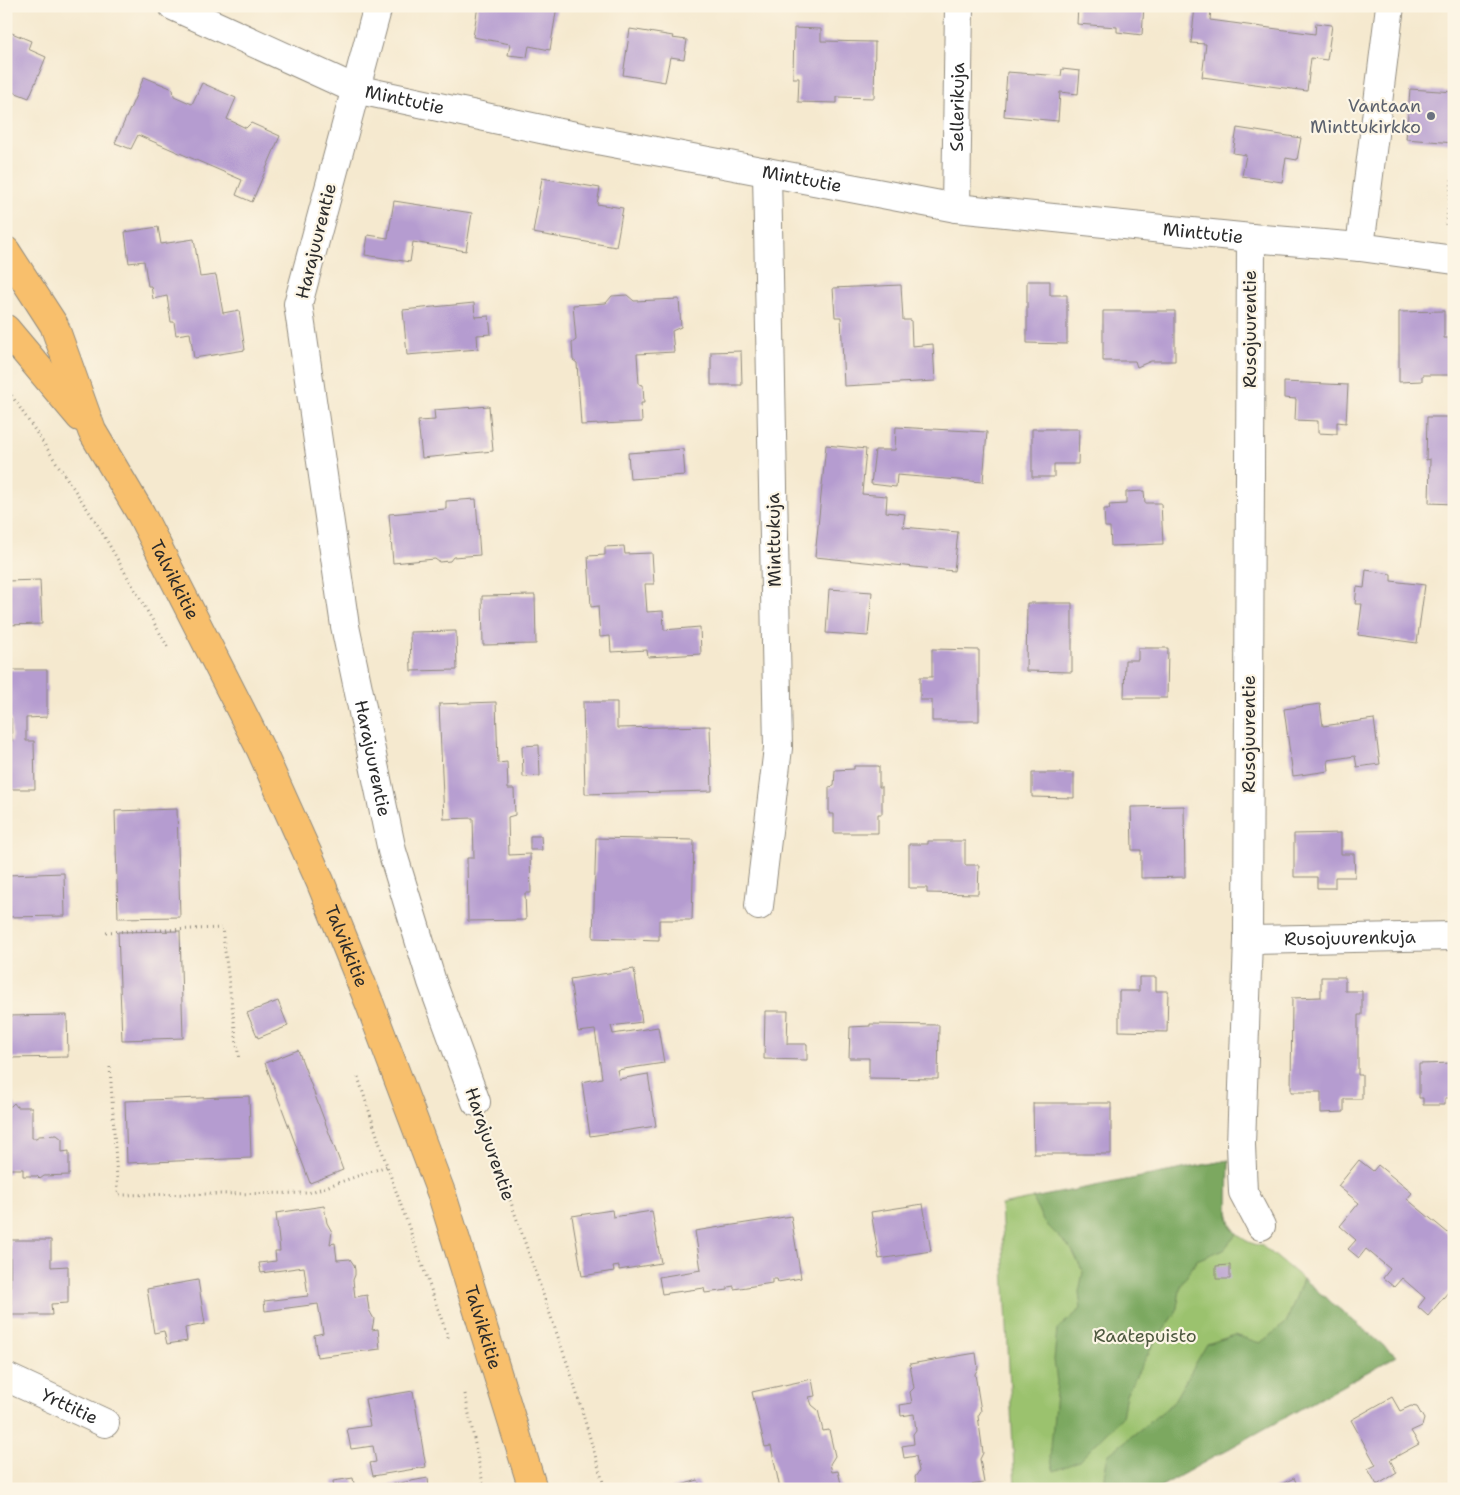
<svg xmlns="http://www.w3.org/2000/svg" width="1460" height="1495" viewBox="0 0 1460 1495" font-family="'Shantell Sans',sans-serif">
<rect width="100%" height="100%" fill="#fcf5e5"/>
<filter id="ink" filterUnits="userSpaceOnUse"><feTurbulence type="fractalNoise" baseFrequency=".02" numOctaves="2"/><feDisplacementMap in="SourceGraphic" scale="10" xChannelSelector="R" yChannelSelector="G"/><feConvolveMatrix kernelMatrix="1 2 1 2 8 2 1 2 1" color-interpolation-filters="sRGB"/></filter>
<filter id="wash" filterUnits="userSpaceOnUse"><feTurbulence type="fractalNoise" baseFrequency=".0096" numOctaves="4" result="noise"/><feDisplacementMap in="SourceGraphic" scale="20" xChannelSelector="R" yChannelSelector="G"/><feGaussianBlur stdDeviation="1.12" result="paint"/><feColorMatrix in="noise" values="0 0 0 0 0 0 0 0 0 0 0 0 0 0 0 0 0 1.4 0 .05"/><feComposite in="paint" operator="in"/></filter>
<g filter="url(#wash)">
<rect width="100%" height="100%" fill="#f5e9cf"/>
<path fill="#9bc26e" stroke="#63764c" d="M1229 1160C1228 1195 1217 1239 1263 1246L1396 1356 1156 1489H1015L1001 1205Z"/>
<path fill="#7ca861" stroke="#546a46" d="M1229 1160 1228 1214 1230 1225 1237 1234 1224 1249 1197 1260 1181 1285 1176 1313 1153 1345 1126 1394 1122 1417 1079 1461 1054 1471 1050 1458 1057 1382 1054 1360 1057 1329 1081 1309 1079 1292 1083 1272 1072 1250 1043 1221 1033 1198Z
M1303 1279 1396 1356 1156 1489H1106L1104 1476 1108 1455 1172 1404 1207 1344 1235 1335 1260 1343 1286 1323Z"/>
<g id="blocks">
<path fill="#b59cd0" d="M478 6H557L550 50 529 46 527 57 508 55 510 44 473 37Z
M1078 6H1144L1142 35 1117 32V27L1077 24Z
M1195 7 1211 9 1210 20 1315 34 1316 23 1332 25 1327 60 1311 58 1307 91 1202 77 1206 44 1191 43Z
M794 28 821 29V41L875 42 874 98 837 97V103L798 102 799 78H793Z
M630 29 673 36 672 38 687 40 684 59 670 57 665 82 623 75Z
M7 31 31 41 28 49 46 57 29 98 6 89Z
M1062 69 1080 71 1078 94 1060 92 1058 121 1004 116 1007 72 1061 76Z
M144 77 173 89 174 96 192 104 202 83 236 98 227 119 246 128 251 123 280 136 252 202 236 195 242 180 138 135 131 149 115 143Z
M1410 89 1454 92V143L1406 139Z
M1237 128 1301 138 1297 160 1286 158 1282 182 1242 176 1246 155 1233 153Z
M542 178 600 188 597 204 623 208 616 247 533 233Z
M394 201 472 213 466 251 413 242 410 262 365 255 368 235 388 238Z
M158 227 161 244 194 239 200 277 216 275 223 313 239 310 245 350 194 358 190 333 176 335 174 322H171L167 296 153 299 151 286H148L144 261 129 263 125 232Z
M1027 281H1050V295H1067V344L1027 343Z
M901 285 903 320H911L912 346 933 344 935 381 844 386 841 317H835L833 288Z
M627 295 634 301 679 299 681 327 672 331 674 352 637 354 639 384 643 385 644 403H641L642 422 581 425 577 363 573 360 572 343 576 340 573 305 606 303 612 296Z
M474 303 475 317 489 316 491 334 477 335 478 349 407 355 403 310Z
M1103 311H1175V361H1151L1137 367 1135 361H1103Z
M1444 311V338H1454V375H1422V381L1399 382V312Z
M741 351 742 385H711V352Z
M1284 382 1348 385 1346 423 1337 422V434L1318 433V421L1295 420 1296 399 1284 398Z
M489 406 493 451 422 458 418 421 435 420 434 410Z
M1427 417H1454V504L1429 503 1430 459 1426 460Z
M896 427 987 432 983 482 897 475 896 487 871 484 875 450H895Z
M1032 429H1079L1078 464H1054V477H1032Z
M826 445 866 449 862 494 887 496 886 512 905 514 903 527 958 532 954 571 815 557Z
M683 449 685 475 630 479 628 453Z
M1144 491 1145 503H1161L1163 544 1111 546 1110 527H1105L1104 509H1110L1109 505 1126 504V492Z
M476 499 480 555 453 557 450 561 439 562 435 559 393 563 389 514 446 509V501Z
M624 546 625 554 652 553 654 584H645L647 612 663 611 664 630 700 627 701 654 648 657 647 650 611 652 610 636 600 637 598 606 591 607 588 556 605 555V547Z
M1366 570 1391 574V581L1425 585 1417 643 1358 635 1362 604H1355L1357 587 1364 588Z
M40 580 42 624 6 625V581Z
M829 589 872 592 868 636 826 633Z
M535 595 536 644 483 645 482 596Z
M1027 603H1072V672L1026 671Z
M456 631 457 670 411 671 410 632Z
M1138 648H1168L1167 698H1124L1125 660H1138Z
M932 649 979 650V721H932V700H920V677H932Z
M6 670H47V717L26 718V741H34L35 789H6V741H12L11 718H6Z
M496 702 498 763 507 762 508 789H514L515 815 508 817 509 855 530 854 531 893H525L526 920 468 921 467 858H474L473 818 444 819 439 704Z
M583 702H617V728L710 726 712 791 585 794Z
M1320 704 1323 726 1374 719 1380 764 1357 767 1355 756 1328 760 1329 771 1293 776 1284 709Z
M539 745 540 776 523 777 522 746Z
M854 766H879V787H882V814H878V833H834V814H829V787L834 786 835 770 854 769Z
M1032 773H1074V798L1032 797Z
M1184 806 1185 877 1141 878V850H1132L1131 807Z
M177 809 180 917 118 918 115 811Z
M1341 833V854H1354L1355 877H1335V888H1317V877H1294V834Z
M530 836H541L542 850H530Z
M596 838 694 840 692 920H659V940L593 938Z
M928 841H965V865H979L978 894 927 893V888H909V844H928Z
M64 873 65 916 6 917V875Z
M180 931 183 1038 122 1040 118 932Z
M634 969 642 1022 611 1026 613 1034 658 1027 664 1063 617 1070 619 1079 648 1074 656 1126 590 1136 582 1082 602 1078 595 1030 578 1032 570 979Z
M1139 977H1156V991H1168L1167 1032 1119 1031V991H1139Z
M1321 977H1345V991H1362V1015H1358V1075H1362V1099H1344V1112L1321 1113V1092H1291L1292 998 1321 997Z
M278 1001 288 1026 258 1038 247 1013Z
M765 1011H788L787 1044H807V1060L764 1059Z
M67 1015 68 1057 7 1058V1016Z
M870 1024 939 1025 938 1079 869 1078V1058H849L850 1027 870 1026Z
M298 1050 343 1170 310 1183 265 1063Z
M1454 1063V1098H1445V1105H1423V1098H1419V1064Z
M249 1096 251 1158 127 1163 125 1101Z
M14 1103 17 1107H32V1138H36L39 1136 57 1135 62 1139V1152L69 1151V1175L44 1176 40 1179 37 1176H23V1169H10V1173H6V1107L11 1106Z
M1033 1103H1111V1154H1034Z
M1359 1160 1373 1171 1378 1165 1412 1193 1407 1199 1454 1238V1285L1428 1316 1418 1307 1425 1298 1402 1278 1394 1287 1383 1278 1390 1269 1366 1249 1359 1258 1348 1249 1356 1240 1340 1226 1359 1203 1338 1186Z
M923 1204 931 1251 879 1259 871 1212Z
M324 1206 327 1223 332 1232 330 1244 335 1243 337 1260 350 1259 354 1265 355 1270V1275L353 1280 355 1297 367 1295 369 1310 374 1319 372 1330 378 1329 380 1349 317 1357 314 1335 323 1333 318 1304 265 1311 264 1301 308 1296 304 1267 261 1273 259 1263 276 1261 275 1251H280L276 1213Z
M612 1210 613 1217 652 1211 661 1263 619 1270V1266L613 1267 614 1271 582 1276 572 1216Z
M791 1216 801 1278 778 1282 777 1279H772V1283L734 1289V1286L728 1287V1290L705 1293 704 1288 662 1294 659 1277 701 1270 695 1231Z
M10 1240H51V1267L68 1266V1303L51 1304 52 1315H11Z
M1230 1265V1279H1216V1266Z
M198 1280 205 1324 185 1328 187 1341 167 1344 164 1331 154 1333 147 1289Z
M976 1353 978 1368 975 1374 981 1411 978 1416 983 1453 980 1459 984 1483 942 1489H917L915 1477 919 1471 916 1456 904 1458 902 1446 914 1444 913 1434 916 1430 914 1414 901 1416 900 1405 912 1403 910 1392 914 1388 910 1364Z
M812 1379 815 1396 809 1397 812 1405 818 1410 823 1431 829 1430 835 1456 830 1464 832 1472 838 1471 842 1488 780 1489 771 1446 765 1447 752 1392Z
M413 1391 426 1467 373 1476 370 1463 376 1462 373 1446 351 1449 347 1429 370 1426 365 1399Z
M1392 1397 1400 1411 1411 1406 1417 1407 1424 1419 1422 1426 1411 1431 1419 1444 1390 1460 1397 1473 1377 1485 1368 1469 1376 1465 1351 1420Z
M353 1478 355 1489H334L333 1481Z
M428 1478 429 1489H372V1488Z
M1294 1478 1299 1489H1272Z
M698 1480 701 1489H672V1488Z"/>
</g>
</g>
<g filter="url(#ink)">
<use href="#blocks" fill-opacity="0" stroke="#908a7d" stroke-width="1"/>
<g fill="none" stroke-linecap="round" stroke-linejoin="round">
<g stroke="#908a7d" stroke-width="30">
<g id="minor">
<path id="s1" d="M173 6 355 89 555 132 956 208 1251 238 1360 247 1454 260"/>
<path id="s2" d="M378 6 298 304 345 626 392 851 432 982 476 1102"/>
<path id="s3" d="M956 208 959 6"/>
<path d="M1251 238 1248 940 1241 1145 1243 1192 1261 1226"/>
<path d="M1360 247 1390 6"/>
<path d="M759 906 778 748 767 172"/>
<path id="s4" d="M1248 940 1454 936"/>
<path id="s5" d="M6 1377 105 1423"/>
</g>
</g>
<g stroke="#908a7d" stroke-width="30">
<g id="major">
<path id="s6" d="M6 251 54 325 92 431 141 514 261 750 320 881 369 1002 442 1195 533 1489"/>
<path d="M6 329 80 417"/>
</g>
</g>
<path stroke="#908a7d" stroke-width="3" stroke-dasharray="1 4" stroke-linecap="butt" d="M1446 225 1454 165
M6 387 96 522 169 649
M106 932 222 928 239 1060
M110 1067 118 1195 308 1193 387 1166
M358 1077 387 1166 449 1340
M487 1134 572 1377 605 1489
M465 1394 484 1489"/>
<use href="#minor" stroke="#fff" stroke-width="28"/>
<use href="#major" stroke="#f8bf6c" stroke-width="28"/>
</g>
</g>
<circle fill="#6b7280" stroke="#fcf5e5" stroke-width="2" cx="1431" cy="116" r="5"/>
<g text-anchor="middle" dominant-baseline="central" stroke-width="4.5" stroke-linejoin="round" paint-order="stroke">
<g font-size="18" fill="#2b2b2b" stroke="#fcf5e5">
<text stroke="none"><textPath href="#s1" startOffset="251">Minttutie</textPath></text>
<text stroke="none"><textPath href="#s3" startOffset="101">Sellerikuja</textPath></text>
<text stroke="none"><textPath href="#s1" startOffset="656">Minttutie</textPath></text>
<text stroke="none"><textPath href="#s1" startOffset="1061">Minttutie</textPath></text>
<text transform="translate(316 241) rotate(-76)">Harajuurentie</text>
<text transform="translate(1250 329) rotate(-90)">Rusojuurentie</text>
<text transform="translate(774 540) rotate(-91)">Minttukuja</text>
<text stroke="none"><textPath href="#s6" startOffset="371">Talvikkitie</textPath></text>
<text transform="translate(1249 734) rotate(-90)">Rusojuurentie</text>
<text stroke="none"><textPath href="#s2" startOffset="769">Harajuurentie</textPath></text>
<text stroke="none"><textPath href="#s4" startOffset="102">Rusojuurenkuja</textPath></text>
<text stroke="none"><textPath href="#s6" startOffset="776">Talvikkitie</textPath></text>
<text transform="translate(490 1144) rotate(71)">Harajuurentie</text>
<text stroke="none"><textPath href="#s6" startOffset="1181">Talvikkitie</textPath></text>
<text stroke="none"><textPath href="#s5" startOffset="70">Yrttitie</textPath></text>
</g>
<g font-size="18" fill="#5b616d" stroke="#fcf5e5" text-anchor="end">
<text x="1421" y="106">Vantaan<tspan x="1421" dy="21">Minttukirkko</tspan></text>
</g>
<g font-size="18" fill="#4d583f" stroke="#fcf5e5">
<text x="1145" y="1336">Raatepuisto</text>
</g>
</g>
<rect width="1460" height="1495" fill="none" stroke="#fcf5e5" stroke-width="25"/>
</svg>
